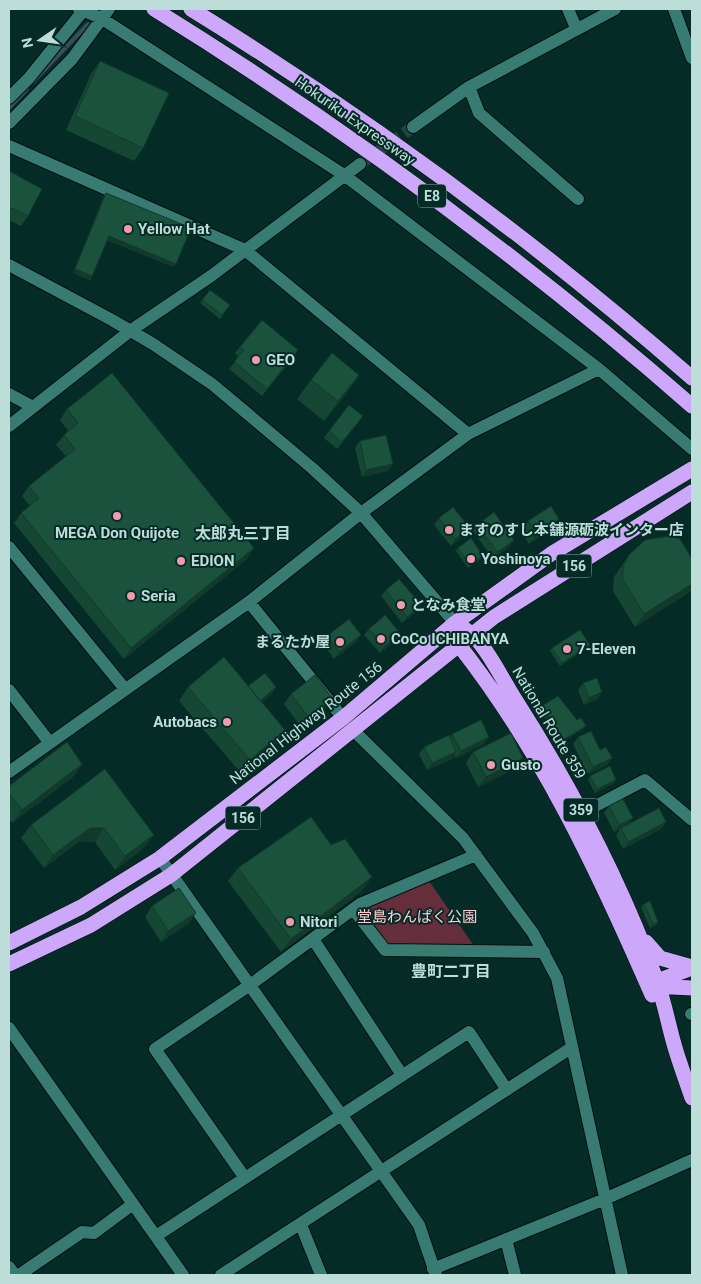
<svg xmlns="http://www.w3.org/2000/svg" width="701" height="1284" viewBox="0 0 701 1284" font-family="Roboto,'Noto Sans JP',sans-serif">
<rect width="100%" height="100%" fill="#052b27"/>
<path fill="#662d3d" d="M429 881 474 946 387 948 358 909Z"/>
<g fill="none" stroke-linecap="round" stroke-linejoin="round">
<path stroke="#394e59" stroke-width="4" d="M33 82 88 24
M9 108 27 89"/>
<path stroke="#214642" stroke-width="12" stroke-dasharray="12 6" stroke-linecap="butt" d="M360 164 413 127"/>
<g stroke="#00110f" stroke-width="14">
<path id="minor" d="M568 9 576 28
M674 9 692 58
M469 87 479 113 578 199
M9 98 29 78 83 11
M9 123 72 59 109 9
M413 127 469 87 615 9
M9 146 245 250 468 434
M9 265 112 320 153 344 212 384 312 468 361 513 455 623
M599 369 692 449
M9 394 33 407
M9 426 130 331 211 276 360 164
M9 547 125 689
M249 602 343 718
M9 690 50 743
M353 730 463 838 533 933 557 978 622 1275
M9 772 249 602 361 513 468 434 599 369 344 175 101 18 79 9
M582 813 645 780 692 820
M160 858 419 1225 436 1275
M353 909 385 950 544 952
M313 939 402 1075
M691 1014H692
M9 1028 183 1275
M245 1178 155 1049 250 985 360 904 476 855
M301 1225 321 1275
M156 1236 469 1032 507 1090
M506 1239 515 1275
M9 1267 15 1275
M433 1269 605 1199 692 1160
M19 1275 82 1232 94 1233 133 1204
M221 1275 571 1048"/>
</g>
<g stroke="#00110f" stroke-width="16">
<path id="highway" d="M154 9C344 127 524 259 692 406
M191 9C368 118 536 242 692 378
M465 629C484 641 501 677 513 696 570 785 620 880 656 979 664 1000 668 1023 674 1044 679 1062 686 1080 692 1098
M457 634 458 644C541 749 599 873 652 995
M646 942 660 958 692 967
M9 943 81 907 160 858 343 718 455 623 551 554 692 469
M9 964 91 925 171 875 494 617 692 492
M649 984 692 968
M652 986 692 988"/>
</g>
<use href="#minor" stroke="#387b73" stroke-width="12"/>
<use href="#highway" stroke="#cda8fa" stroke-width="15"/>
</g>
<path fill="#164734" d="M100 61 143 148 134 161 66 130 91 74Z
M9 171 28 216 21 226 9 220Z
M106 193 176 264 173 267 107 240 92 276 90 280 73 273 104 196Z
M210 290 230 305 220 319 200 303Z
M240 347 294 357 262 396 229 369 239 357 235 353Z
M359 375 346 394 324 421 297 399 311 380Z
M67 409 247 559 124 659 14 523 21 513 30 506 22 496 29 486 66 456 56 445 64 435 68 431 60 420Z
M358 423 337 449 324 438 329 431Z
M360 441 393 464 388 471 362 477 355 448Z
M439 518 470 528 465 535 451 546 434 525Z
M559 519 552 529 529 544 521 531 528 521Z
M477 525 514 540 509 547 493 559 473 531Z
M458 548 481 559 468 568 456 551Z
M629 555 692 559 635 627 613 591 614 577Z
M386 590 416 612 402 623 381 596Z
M369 629 396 640 380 653 364 635Z
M327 636 356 642 334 659 322 643Z
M590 645 587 648 560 666 550 651 552 648Z
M583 683 598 699 584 705 578 690Z
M248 686 276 687 272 694 262 702 285 730 276 743 241 773 179 701 188 687Z
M291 694 333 699 326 709 302 728 284 704Z
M542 706 583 729 561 743 539 709Z
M452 734 489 737 484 744 456 758 454 755 452 759 427 770 419 754 424 747 450 738Z
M578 737 600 750 612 758 607 765 588 774 573 744Z
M473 752 516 768 478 787 466 763Z
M82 764 73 777 12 823 9 819V786Z
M105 769 144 848 115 870 95 842 80 841 44 868 21 838 31 825Z
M590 776 616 780 614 783 595 793 588 780Z
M609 806 629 824 666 822 661 829 623 849 616 835 620 829 614 832 604 813Z
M331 845 362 891 281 952 228 881 238 868Z
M644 904 658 922 656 925 650 928 641 907Z
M152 906 189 923 161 942 145 917Z"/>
<path fill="#12392b" d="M109 236 176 264 173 267 106 239Z
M75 269 92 276 90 280 73 273Z
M298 350 294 357 262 396 267 389Z
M359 375 346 394 324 421 338 401Z
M393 464 388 471 362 477 366 470Z
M559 519 552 529 529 544 537 534Z
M470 528 465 535 451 546 455 539Z
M514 540 509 547 493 559 498 552Z
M254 548 247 559 124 659 131 648Z
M483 556 481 559 468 568 470 565Z
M692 584V591L635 627 644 614Z
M421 605 416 612 402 623 407 617Z
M400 633 396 640 380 653 385 646Z
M361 635 356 642 334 659 339 652Z
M590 645 587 648 560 666 562 663Z
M276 687 272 694 252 710 257 703Z
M602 692 598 699 584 705 589 698Z
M333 699 326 709 302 728 309 718Z
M586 726 583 729 561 743 563 740Z
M285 730 276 743 241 773 250 760Z
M489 737 484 744 456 758 461 751Z
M456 752 452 759 427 770 432 763Z
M523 758 516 768 478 787 486 777Z
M612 758 607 765 588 774 593 767Z
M82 764 73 777 12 823 22 810Z
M616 780 614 783 595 793 597 789Z
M633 818 628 825 614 832 619 825Z
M666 822 661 829 623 849 628 842Z
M90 828H104L95 842 80 841 44 868 53 855Z
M154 835 144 848 115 870 125 856Z
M372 877 362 891 281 952 291 939Z
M196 913 189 923 161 942 168 931Z
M658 922 656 925 650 928 653 924Z"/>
<path fill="#1a523d" stroke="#12392b" d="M100 61 169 93 143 148 75 116Z
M9 171 42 189 28 216 9 207Z
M106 193 191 228 176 264 109 236 92 276 75 269Z
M210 290 230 305 222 315 202 300Z
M262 320 298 350 267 389 234 362 244 350 240 347Z
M332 353 359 375 338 401 311 380Z
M112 373 254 548 131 648 21 513 39 498 29 486 75 449 64 435 78 423 67 409Z
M349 405 363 416 342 442 329 431Z
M386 435 393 464 366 470 360 441Z
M551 506 559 519 537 534 528 521Z
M453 507 470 528 455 539 439 518Z
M494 512 514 540 498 552 477 525Z
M670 536 680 539 692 559V584L644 614 622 578 624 564 629 555 645 540Z
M471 538 483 556 470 565 458 548Z
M399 579 421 605 407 617 386 590Z
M385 615 400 633 385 646 369 629Z
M349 619 361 635 339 652 327 636Z
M580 630 590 645 562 663 552 648Z
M224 657 285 730 250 760 188 687Z
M265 673 276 687 260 701 248 686Z
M315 675 333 699 309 718 291 694Z
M597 678 602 692 589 698 583 683Z
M558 696 577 720 581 718 586 726 563 740 542 706Z
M481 720 489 737 461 751 452 734Z
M591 731 600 750 606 747 612 758 593 767 578 737Z
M511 733 523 758 486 777 473 752Z
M449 735 456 752 432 763 424 747Z
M67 742 82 764 22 810 9 793V786Z
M610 766 616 780 597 789 590 776Z
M105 769 154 835 125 856 104 828H90L53 855 31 825Z
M623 799 633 818 619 825 609 806Z
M659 808 666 822 628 842 621 828Z
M311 817 331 845 345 839 372 877 291 939 238 868Z
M179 888 196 913 168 931 152 906Z
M650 901 658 922 653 924 644 904Z"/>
<g fill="#f29aaf" stroke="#052b27" stroke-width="2">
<circle cx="128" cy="229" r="5"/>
<circle cx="256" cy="360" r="5"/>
<circle cx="117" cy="516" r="5"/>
<circle cx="449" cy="530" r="5"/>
<circle cx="471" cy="559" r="5"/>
<circle cx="181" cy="561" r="5"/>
<circle cx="131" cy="596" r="5"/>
<circle cx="401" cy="605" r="5"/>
<circle cx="381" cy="639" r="5"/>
<circle cx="340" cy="642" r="5"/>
<circle cx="567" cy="649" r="5"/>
<circle cx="227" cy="722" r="5"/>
<circle cx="491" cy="765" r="5"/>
<circle cx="290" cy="922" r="5"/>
</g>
<g text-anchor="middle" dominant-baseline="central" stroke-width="4" stroke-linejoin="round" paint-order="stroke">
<g fill="#052b27" stroke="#86a8a3" stroke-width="1">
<rect x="418" y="184.5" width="28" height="23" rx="4"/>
<rect x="556.5" y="554.5" width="35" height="23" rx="4"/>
<rect x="563.5" y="798.5" width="35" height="23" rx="4"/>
<rect x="225.5" y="806.5" width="35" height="23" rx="4"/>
</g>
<g font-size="14" font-weight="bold" fill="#bdddd8">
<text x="432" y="196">E8</text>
<text x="574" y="566">156</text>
<text x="581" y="810">359</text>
<text x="243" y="818">156</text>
</g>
<g font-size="15" fill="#bdddd8" stroke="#052b27">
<text transform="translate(355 121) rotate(35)">Hokuriku Expressway</text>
<text transform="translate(306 723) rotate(-38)">National Highway Route 156</text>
<text transform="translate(549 723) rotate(59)">National Route 359</text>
</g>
<g font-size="15" font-weight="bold" fill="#bdddd8" stroke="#052b27" text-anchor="start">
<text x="138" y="229">Yellow Hat</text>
<text x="266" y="360">GEO</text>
<text x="459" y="530">ますのすし本舗源砺波インター店</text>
<text x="117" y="533" text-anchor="middle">MEGA Don Quijote</text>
<text x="481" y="559">Yoshinoya</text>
<text x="191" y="561">EDION</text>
<text x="141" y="596">Seria</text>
<text x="411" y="605">となみ食堂</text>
<text x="391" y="639">CoCo ICHIBANYA</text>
<text x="330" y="642" text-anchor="end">まるたか屋</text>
<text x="577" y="649">7-Eleven</text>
<text x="217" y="722" text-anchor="end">Autobacs</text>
<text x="501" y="765">Gusto</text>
<text x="300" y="922">Nitori</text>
</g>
<g font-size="15" fill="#fdcbd5" stroke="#052b27">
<text x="417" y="917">堂島わんぱく公園</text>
</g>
<g font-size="16" font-weight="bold" fill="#bdddd8" stroke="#052b27">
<text x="243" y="533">太郎丸三丁目</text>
<text x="451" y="971">豊町二丁目</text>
</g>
</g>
<rect width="701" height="1284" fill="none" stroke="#bdddd8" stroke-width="20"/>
<g transform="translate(40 40) rotate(257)" stroke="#052b27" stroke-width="4" paint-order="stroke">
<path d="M0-4L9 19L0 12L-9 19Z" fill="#bdddd8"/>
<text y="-8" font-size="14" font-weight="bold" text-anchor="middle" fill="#bdddd8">N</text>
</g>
</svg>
